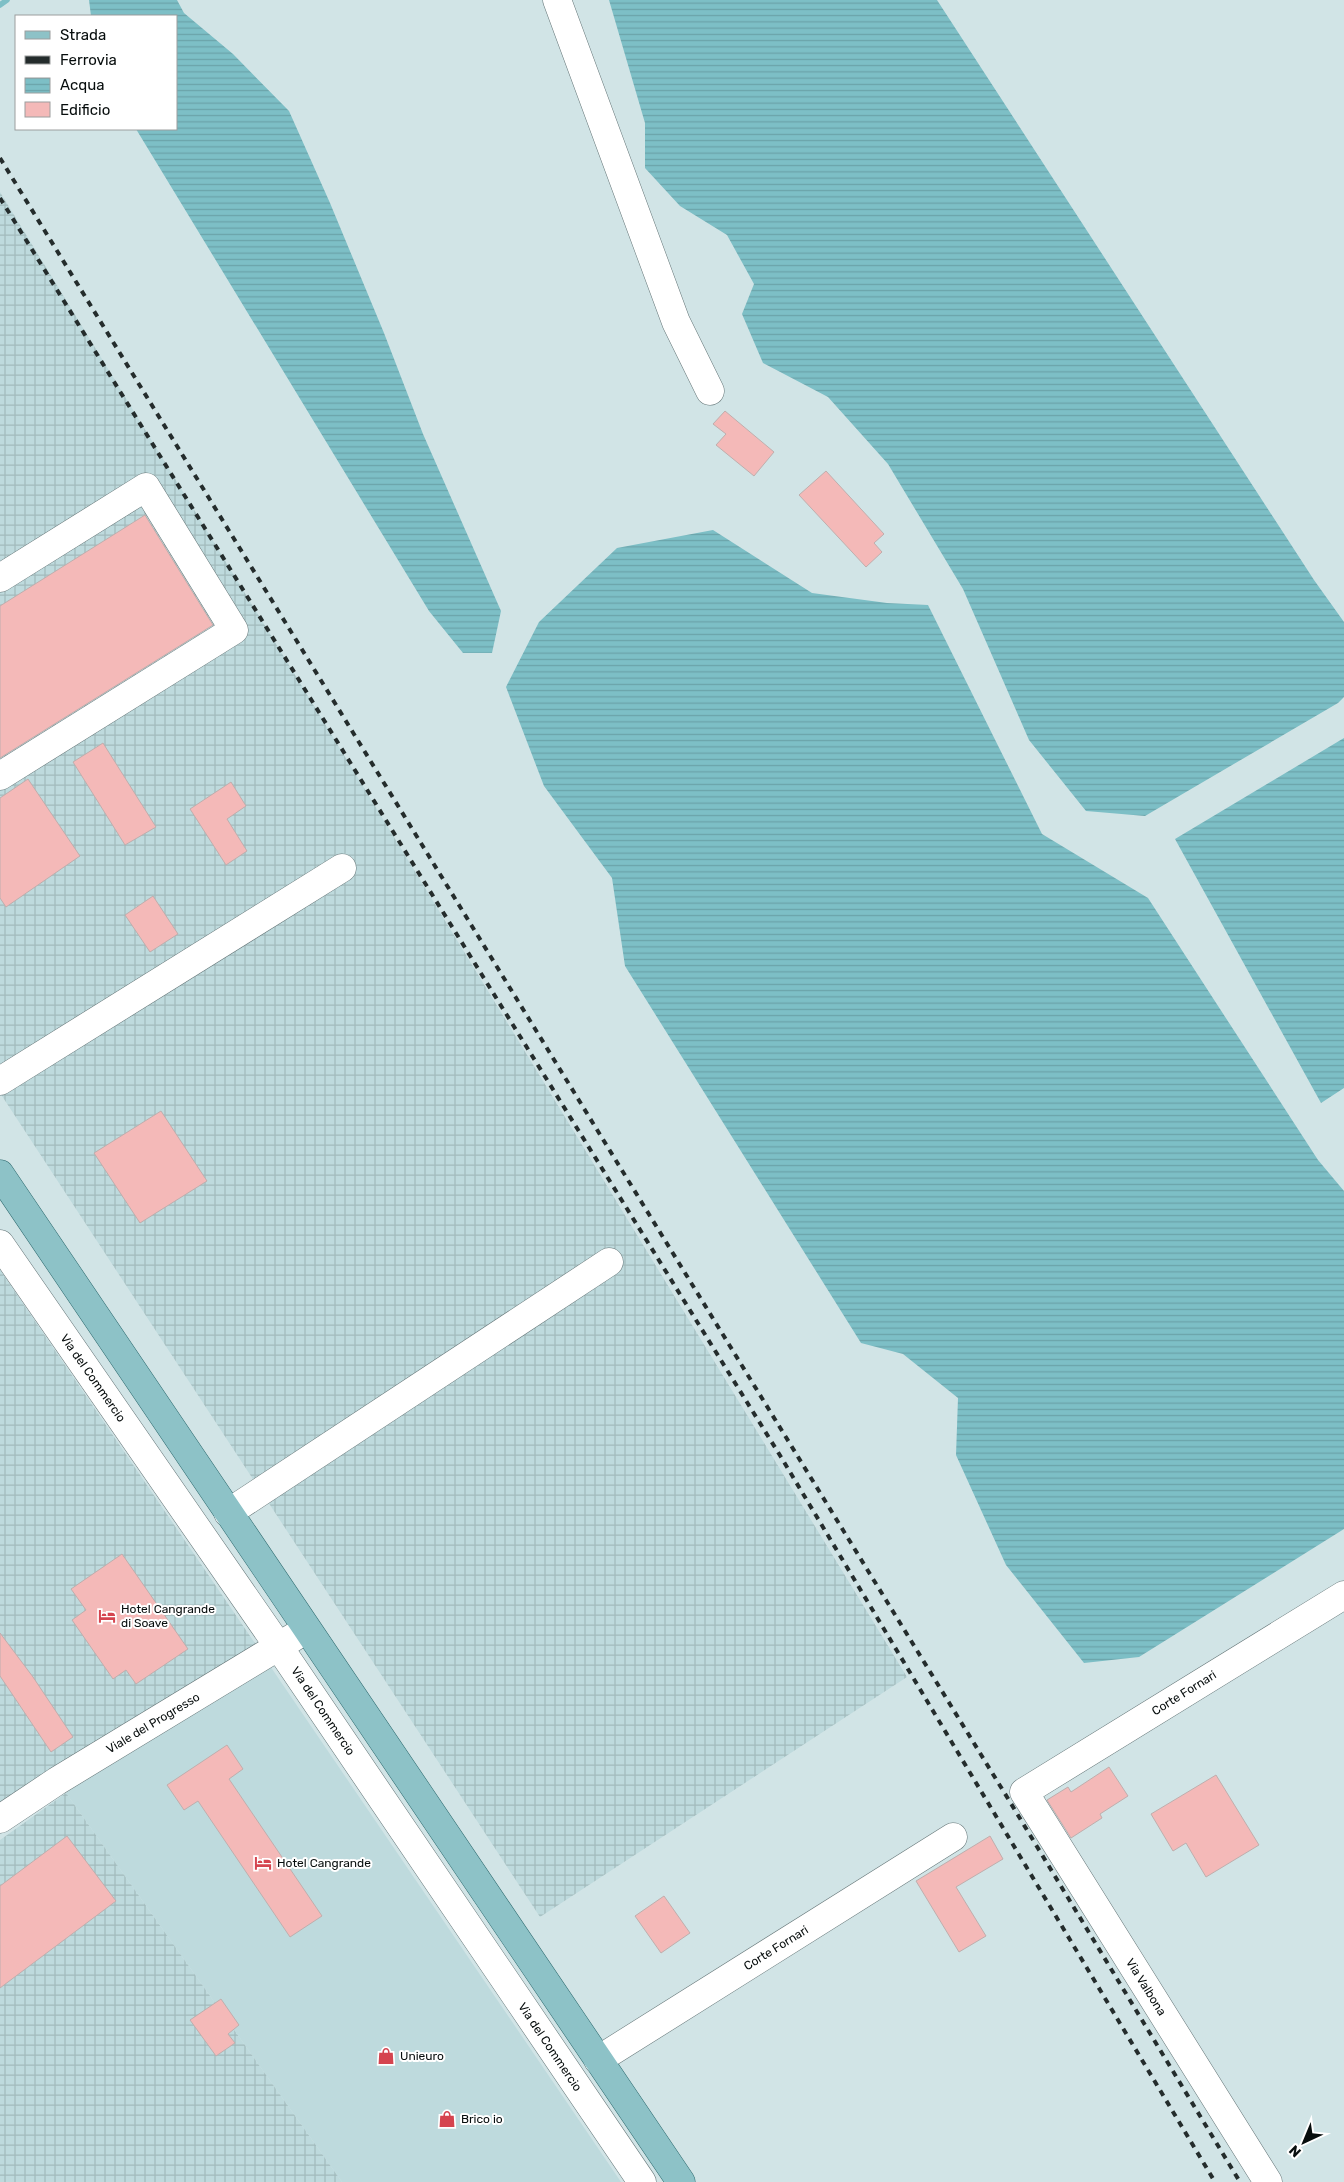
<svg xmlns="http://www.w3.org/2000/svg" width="1344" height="2182" viewBox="0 0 1344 2182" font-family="Rubik,sans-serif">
<defs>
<pattern id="industrial-grid" width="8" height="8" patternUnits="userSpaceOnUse" patternTransform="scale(1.25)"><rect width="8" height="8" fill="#bedadd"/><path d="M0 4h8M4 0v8" fill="none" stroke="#a2babc"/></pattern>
<pattern id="water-rules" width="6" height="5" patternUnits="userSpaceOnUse" patternTransform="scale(1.25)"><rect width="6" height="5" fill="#7dbfc6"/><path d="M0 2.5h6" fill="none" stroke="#6ba3a9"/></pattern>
</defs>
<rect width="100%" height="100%" fill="#d1e4e6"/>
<path fill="#bedadd" d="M266 1660 621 2182H342L66 1793Z"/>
<path fill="url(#industrial-grid)" d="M0 192 907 1677 540 1917 0 1093Z
M0 1270 261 1652 0 1802Z
M66 1793 342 2182H0V1840Z"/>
<path fill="url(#water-rules)" d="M89 0H177L184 13 233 54 289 111 330 203 384 333 423 434 501 611 492 653H463L429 611 136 129H176V16H91Z
M609 0H937L1314 580 1344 622V697L1338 703 1145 816 1086 811 1029 740 963 589 888 464 828 397 763 363 742 314 754 284 727 235 680 206 645 168V123Z
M713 530 812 593 887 603 928 605 1042 834 1148 898 1318 1160 1344 1191V1529L1139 1657 1084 1663 1006 1565 956 1455 958 1398 903 1354 861 1343 625 966 612 878 544 786 506 687 539 622 617 548Z
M1344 738V1088L1321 1103 1175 839Z"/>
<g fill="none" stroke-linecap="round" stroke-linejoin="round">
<path stroke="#7dbfc6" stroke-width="5.5" d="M0 5 7 0"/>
</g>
<path fill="#f4b9b8" stroke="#bfaead" d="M725 411 774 452 754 476 716 445 726 434 713 424Z
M826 471 884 534 874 543 882 552 866 567 799 495Z
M145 515 213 625 0 758V606Z
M103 743 156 827 125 845 73 762Z
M28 779 80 856 6 907 0 898V798Z
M231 782 246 806 227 819 247 851 226 865 190 809Z
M153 896 178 934 150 952 125 915Z
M161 1111 207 1181 140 1223 94 1153Z
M122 1554 188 1649 136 1684 126 1670 113 1679 72 1620 86 1610 71 1589Z
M0 1633 33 1677 73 1737 51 1752 0 1676Z
M227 1745 243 1769 229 1779 322 1916 290 1937 198 1801 184 1810 167 1785Z
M1109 1767 1128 1796 1100 1814 1102 1818 1071 1838 1047 1800 1068 1787 1071 1792Z
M1216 1775 1259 1845 1206 1877 1186 1843 1173 1851 1151 1814Z
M67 1836 116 1901 0 1988V1886Z
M990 1836 1003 1859 956 1887 986 1936 959 1952 916 1881Z
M664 1896 690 1933 661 1953 635 1916Z
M221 1999 239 2025 228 2034 235 2043 216 2056 190 2020Z"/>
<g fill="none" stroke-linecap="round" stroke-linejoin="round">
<g stroke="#657678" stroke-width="29">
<path id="minor" d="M557 0 676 322 710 391
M0 578 146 487 234 630 0 776
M0 1081 342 868
M0 1244 279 1647 642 2182
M228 1513 609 1262
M0 1819 57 1781 294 1637
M598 2060 953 1837
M1268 2182 1024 1792 1344 1595"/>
</g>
<g stroke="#2d696e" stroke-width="29">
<path id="major" d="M0 1174 681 2182"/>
</g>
<use href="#minor" stroke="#fff" stroke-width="28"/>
<use href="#major" stroke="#8dc2c7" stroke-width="28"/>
<path stroke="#242c2c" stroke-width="4" stroke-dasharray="6 6" stroke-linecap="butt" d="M0 158 1007 1797 1240 2182
M0 198 781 1457 1215 2182"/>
</g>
<defs>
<g id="hotel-bare" transform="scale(1.35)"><path d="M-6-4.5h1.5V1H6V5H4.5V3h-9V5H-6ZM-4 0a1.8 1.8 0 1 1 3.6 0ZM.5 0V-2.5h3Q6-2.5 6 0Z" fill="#d5444f" stroke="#fff" stroke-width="2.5" paint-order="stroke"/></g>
<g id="shop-bare" transform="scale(1.35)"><path d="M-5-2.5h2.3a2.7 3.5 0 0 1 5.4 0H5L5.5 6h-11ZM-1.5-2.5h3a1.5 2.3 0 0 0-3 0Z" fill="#d5444f" stroke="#fff" stroke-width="2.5" paint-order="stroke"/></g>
</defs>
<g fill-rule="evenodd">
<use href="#hotel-bare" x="107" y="1616"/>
<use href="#hotel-bare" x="263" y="1863"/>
<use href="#shop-bare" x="386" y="2056"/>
<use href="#shop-bare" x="447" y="2119"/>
</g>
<g text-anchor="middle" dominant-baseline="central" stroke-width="4" stroke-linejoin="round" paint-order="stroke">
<g font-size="12" fill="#070d0d" stroke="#fff">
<text transform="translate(93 1378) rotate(55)">Via del Commercio</text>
<text transform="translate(1184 1693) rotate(-32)">Corte Fornari</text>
<text transform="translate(323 1711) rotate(56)">Via del Commercio</text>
<text transform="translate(153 1723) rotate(-31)">Viale del Progresso</text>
<text transform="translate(776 1948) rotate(-32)">Corte Fornari</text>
<text transform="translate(1146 1987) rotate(58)">Via Valbona</text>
<text transform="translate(550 2047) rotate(56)">Via del Commercio</text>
</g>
<g font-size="12" fill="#070d0d" stroke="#fff" text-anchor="start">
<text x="121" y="1609">Hotel Cangrande<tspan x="121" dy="14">di Soave</tspan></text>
<text x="277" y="1863">Hotel Cangrande</text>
<text x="400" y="2056">Unieuro</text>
<text x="461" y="2119">Brico io</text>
</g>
</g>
<rect x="15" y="15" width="162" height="115" fill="#ffffff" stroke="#9c9e9e"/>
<rect x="25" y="31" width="25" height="8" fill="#8dc2c7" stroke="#9c9e9e"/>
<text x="60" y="40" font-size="15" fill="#070d0d">Strada</text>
<rect x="25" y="56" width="25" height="8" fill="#242c2c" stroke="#9c9e9e"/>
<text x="60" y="65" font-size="15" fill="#070d0d">Ferrovia</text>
<rect x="25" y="78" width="25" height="15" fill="url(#water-rules)" stroke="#9c9e9e"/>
<text x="60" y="90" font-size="15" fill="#070d0d">Acqua</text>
<rect x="25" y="102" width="25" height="15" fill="#f4b9b8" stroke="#9c9e9e"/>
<text x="60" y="115" font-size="15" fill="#070d0d">Edificio</text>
<g transform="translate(1304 2142) rotate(224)" stroke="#ffffff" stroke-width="4" paint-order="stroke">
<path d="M0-4L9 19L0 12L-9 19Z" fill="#070d0d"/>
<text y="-8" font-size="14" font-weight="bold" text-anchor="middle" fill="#070d0d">N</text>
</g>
</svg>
